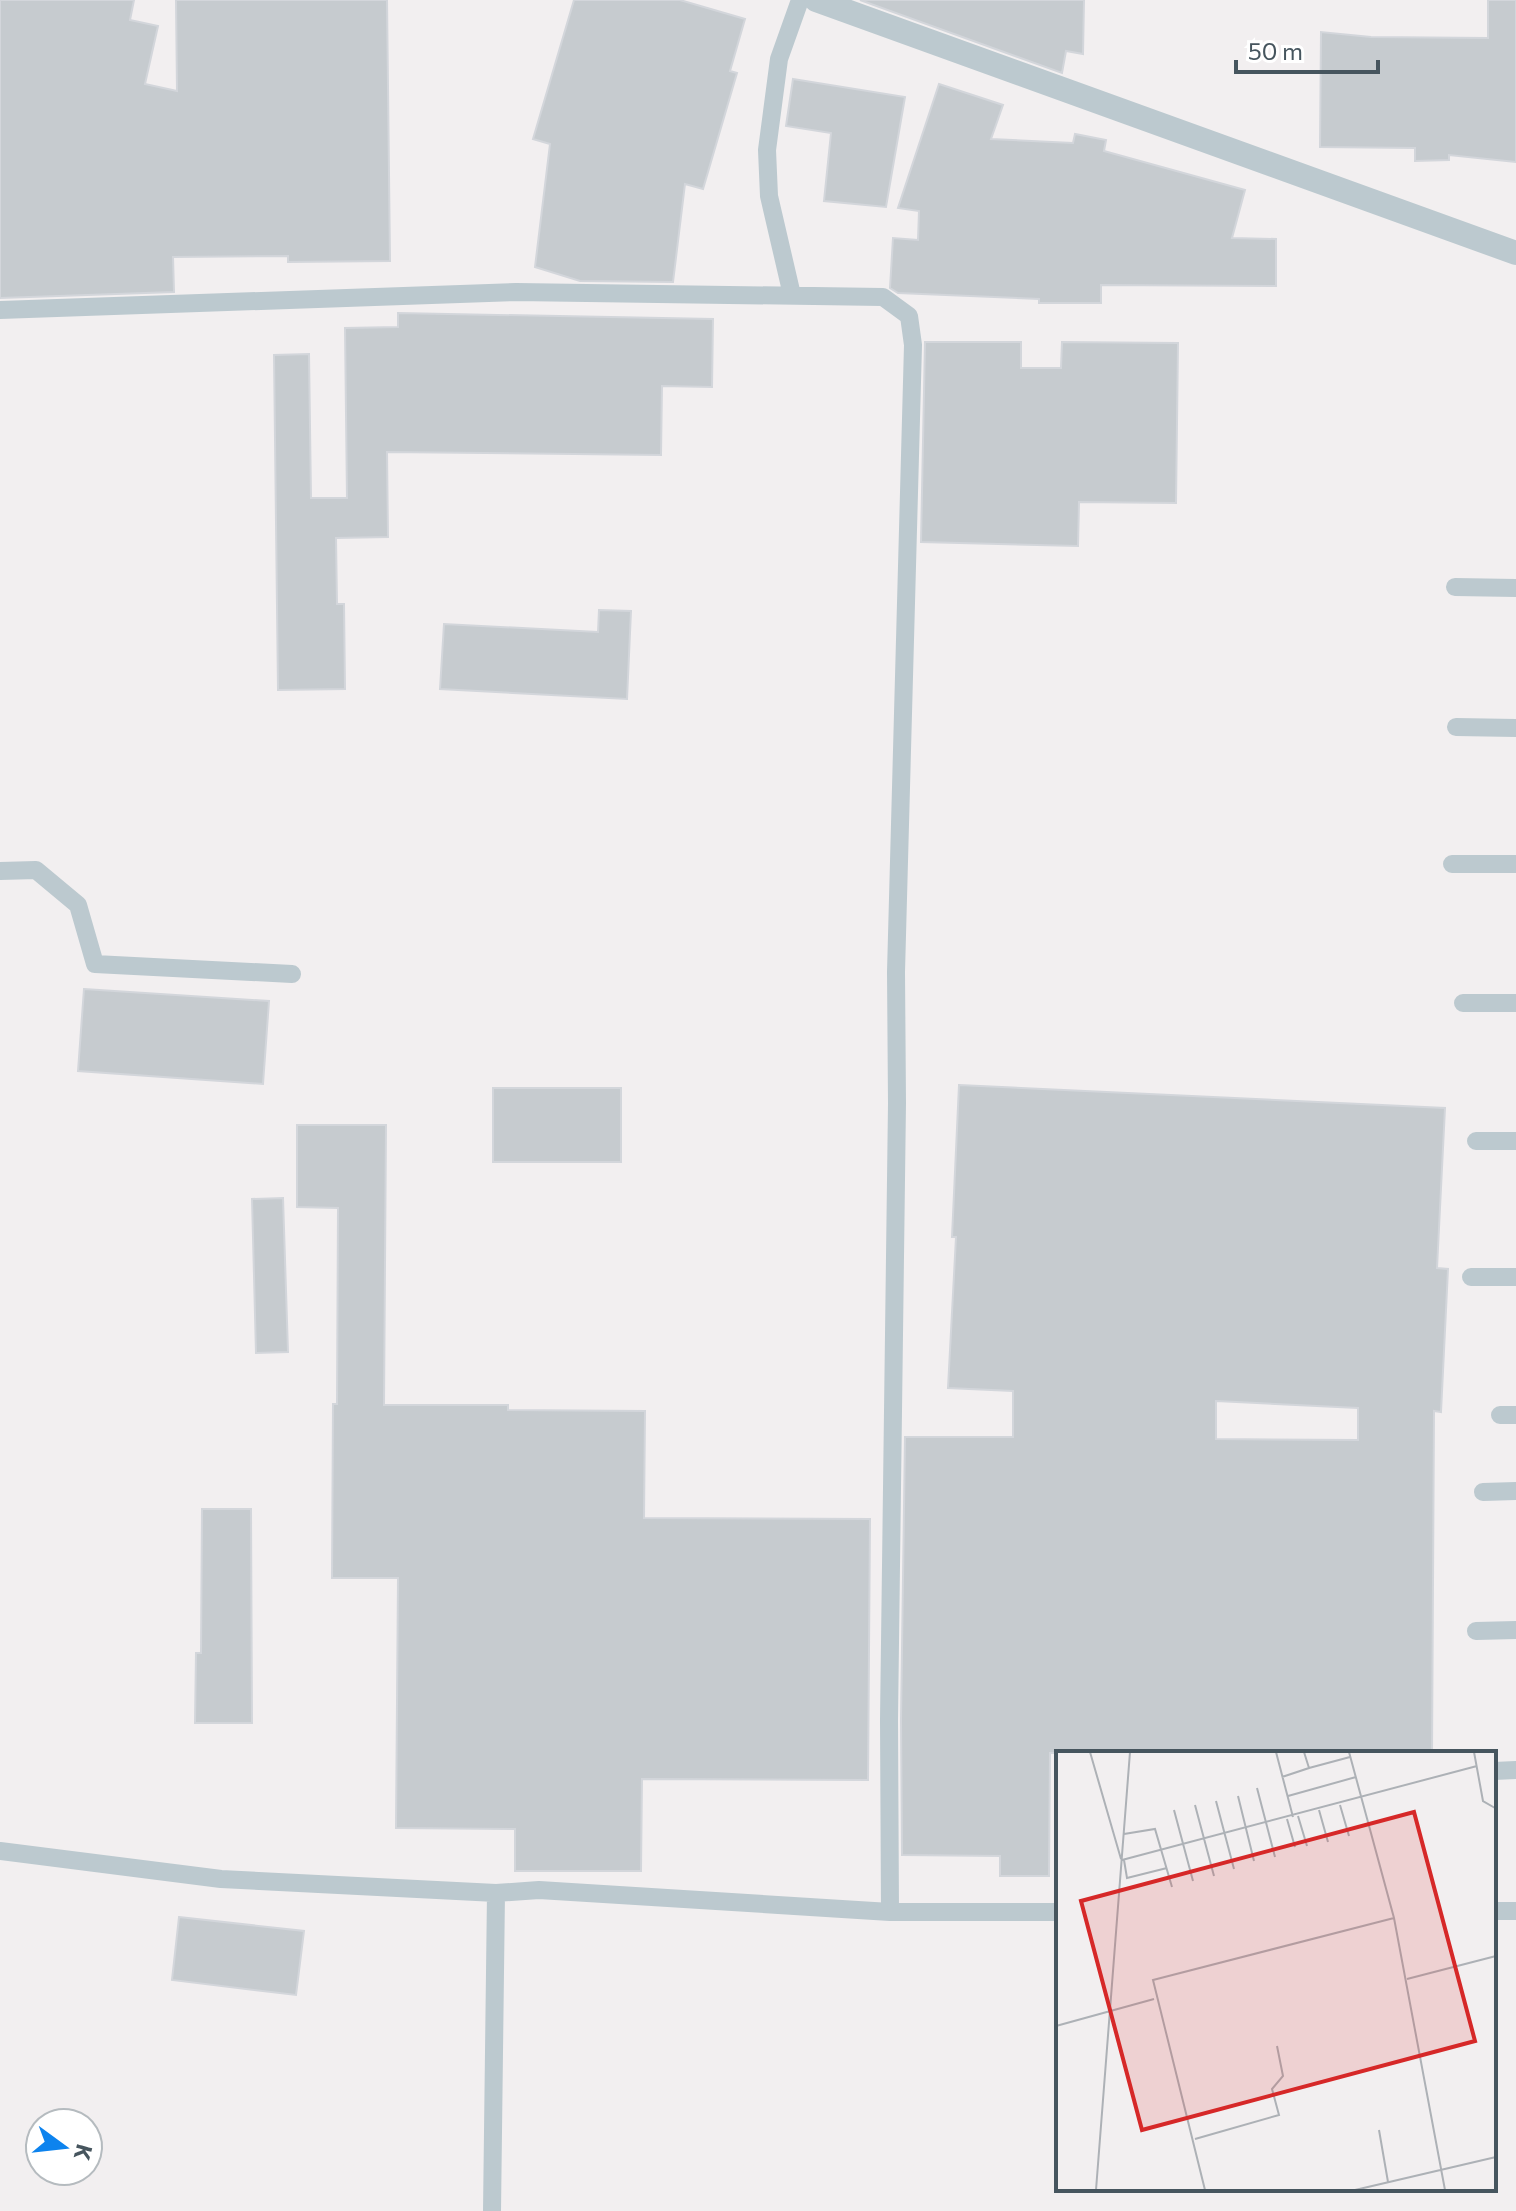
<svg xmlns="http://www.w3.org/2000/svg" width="1516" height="2211" viewBox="0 0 1516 2211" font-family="Commissioner,sans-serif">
<rect width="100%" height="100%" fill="#f2eff0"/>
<path fill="#c6cbcf" stroke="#d3d6db" stroke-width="2" fill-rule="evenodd" d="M0 0H134L130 20 158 26 145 84 177 91 176 0H387L390 261 288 262V256L173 257 174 292 0 298Z
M574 0H680L745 19 730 71 737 73 703 189 685 184 673 282 580 281 535 267 550 144 533 139Z
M860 0H1084L1083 54 1066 51 1062 73Z
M1488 0H1516V162L1449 155V160L1415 161V148L1320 147 1321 32 1371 37 1488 38Z
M793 79 905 97 886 207 824 201 831 133 786 126Z
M939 84 1003 105 991 139 1073 143 1075 134 1106 140 1104 151 1245 190 1232 238 1276 239V286L1101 285V303H1039V299L898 293 890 288 893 238 918 240 919 211 898 208Z
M398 313 713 319 712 387 662 386 661 455 387 452 388 537 336 538 337 604H344L345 689 278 690 274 355 309 354 311 498H347L345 328 398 327Z
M925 342H1021V368H1061L1062 342 1178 343 1176 503 1079 502 1078 546 921 542Z
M599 610 631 611 627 699 440 689 444 624 598 632Z
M84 989 269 1001 263 1084 78 1071Z
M959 1085 1445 1108 1437 1268 1448 1269 1441 1412 1434 1411 1432 1753H1050L1049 1876H1000V1856L902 1855 901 1720 905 1437H1013V1391L948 1388 956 1237H952ZM1216 1401 1358 1408V1440L1216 1439Z
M493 1088H621V1162H493Z
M297 1125H386L384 1405H508V1410L645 1411 644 1518 870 1519 868 1780 642 1779 641 1871H515V1829L396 1828 398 1578H332L333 1404H337L338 1208 297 1207Z
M283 1198 288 1352 256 1353 252 1199Z
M202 1509H251L252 1723H195L196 1653H201Z
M179 1917 304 1931 296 1995 172 1980Z"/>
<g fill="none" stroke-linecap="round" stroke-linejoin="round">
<path stroke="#bcc9cf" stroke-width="18" d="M792 295 769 196 767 150 779 59 800 0
M0 310 516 292 883 297 909 316 913 345 896 972 897 1103 889 1720 890 1912
M1455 587 1516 588
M1456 727 1516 728
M1452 864H1516
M0 871 36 870 78 905 95 964 292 974
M1463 1003H1516
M1476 1141H1516
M1471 1277H1516
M1500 1415H1516
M1483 1492 1516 1491
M1476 1631 1516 1630
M1494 1771 1516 1770
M0 1851 221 1879 496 1893 539 1890 890 1912H1058
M1494 1911H1516
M492 2211 496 1893"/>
<path stroke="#bcc9cf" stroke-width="24" d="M816 0 1516 253"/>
</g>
<g transform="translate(1056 1751)">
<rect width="440" height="440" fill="#f2eff0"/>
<path fill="none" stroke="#adb1b6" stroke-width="2" d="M34 1 65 108M220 1 237 66M293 1 338 167 389 439M418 1 427 50 439 57M253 17 294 6M226 26 253 17 248 1M201 37 219 106M182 45 198 110M232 45 300 26M160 50 178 118M139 54 158 125M284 54 293 85M118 59 137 130M263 59 272 91M242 65 251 95M231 68 239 96M68 83 99 78 116 136M66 109 421 15M68 109 71 127 111 117M351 228 440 205M0 275 98 248M323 379 332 431M139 388 223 364 216 338 227 325 221 295M40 439 74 1M149 439 97 229 338 167M299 439 440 406"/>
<path fill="#d62828" fill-opacity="0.15" stroke="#d62828" stroke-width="4" d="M358 61 419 290 86 379 25 150Z"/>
<rect width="440" height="440" fill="none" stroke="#46555e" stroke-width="4"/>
</g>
<g transform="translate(64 2147) rotate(105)"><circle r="38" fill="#ffffff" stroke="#b5bbbf" stroke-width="2"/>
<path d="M0-6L14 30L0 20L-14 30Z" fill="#0d83ee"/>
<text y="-12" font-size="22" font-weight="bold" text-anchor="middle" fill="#46555e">K</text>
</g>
<path d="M1236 60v12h142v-12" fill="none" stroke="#46555e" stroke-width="4"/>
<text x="1248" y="60" font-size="24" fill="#46555e" stroke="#ffffff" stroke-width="6" paint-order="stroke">50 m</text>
</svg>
